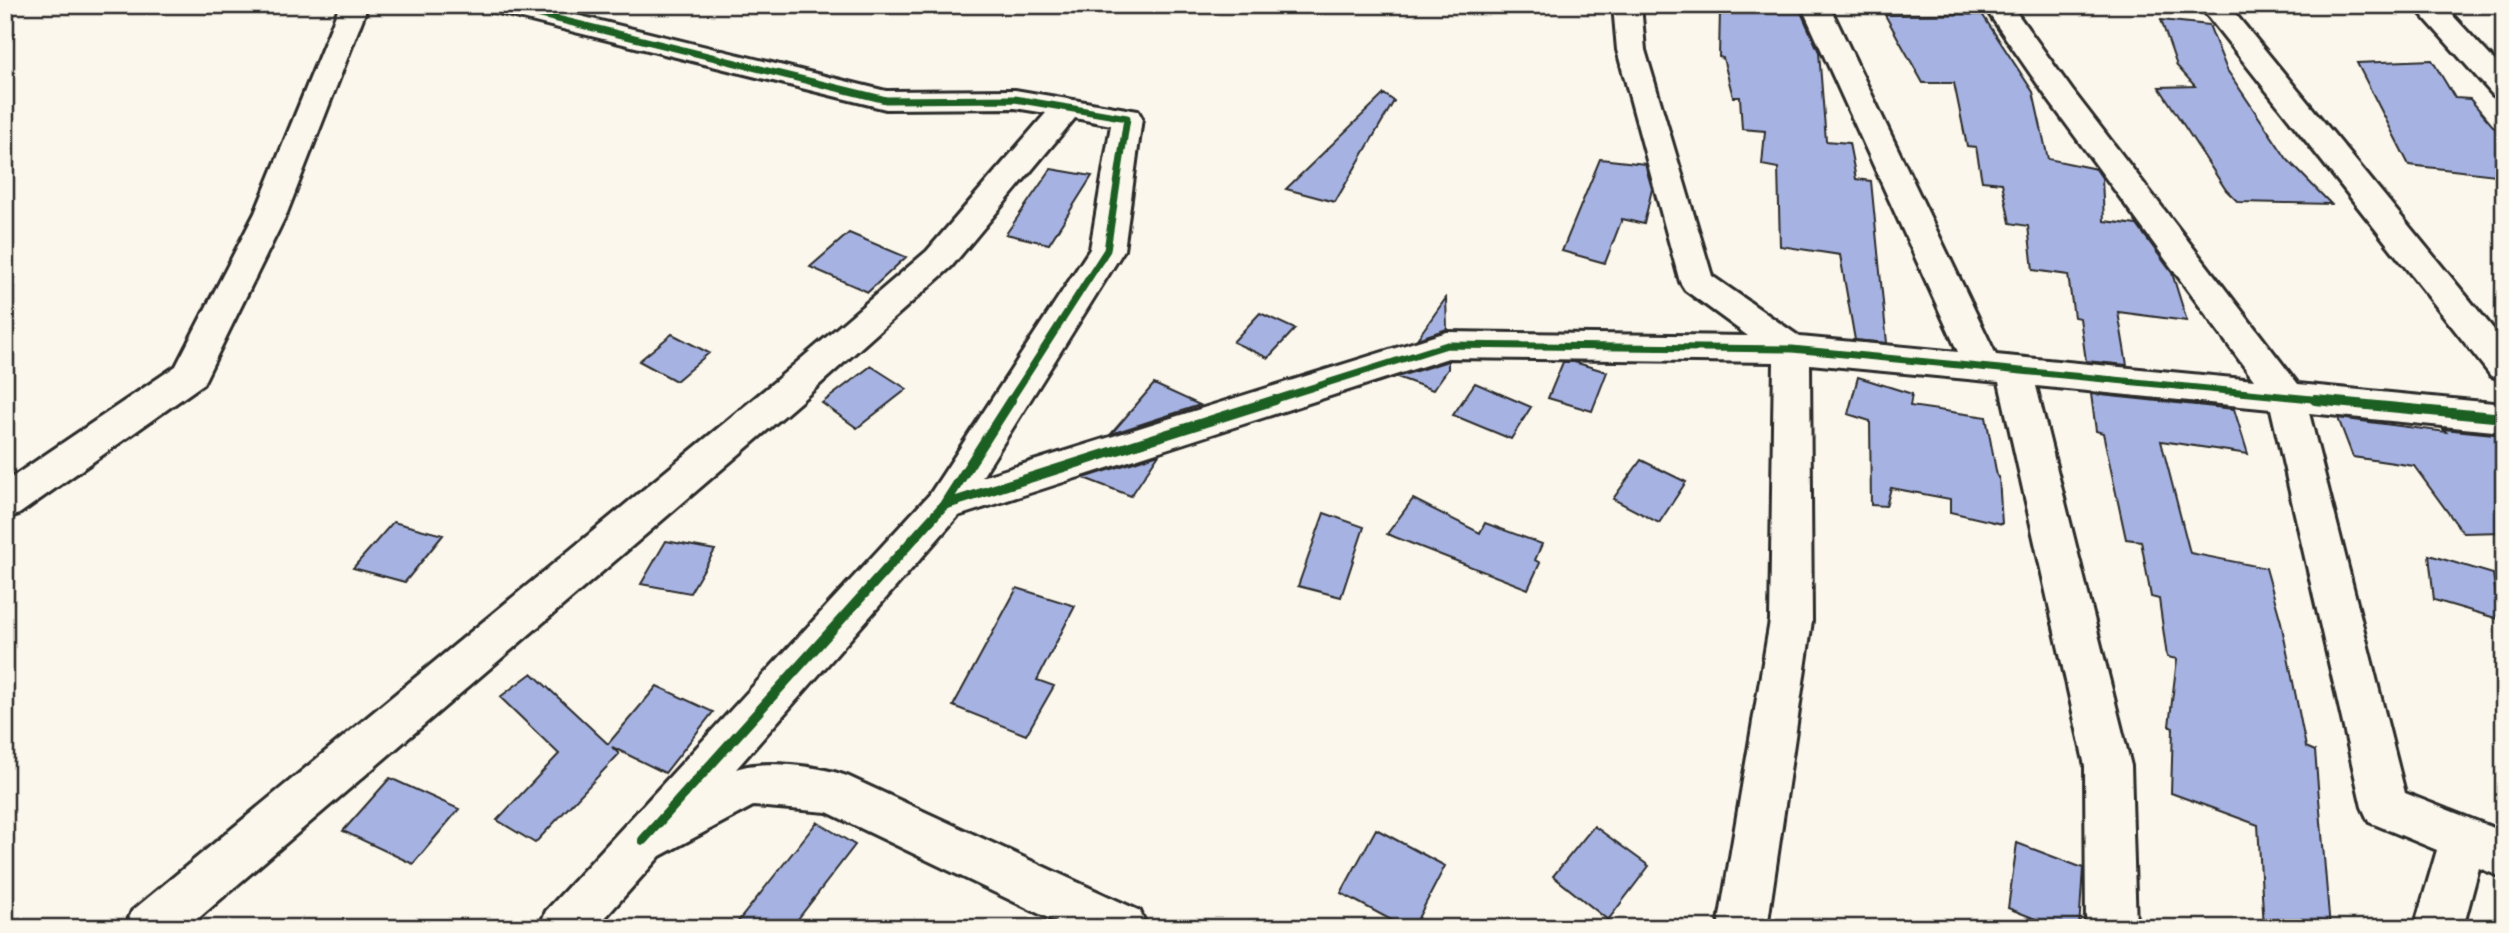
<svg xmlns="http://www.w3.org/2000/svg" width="2509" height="933" viewBox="0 0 2509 933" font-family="'Patrick Hand',sans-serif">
<rect width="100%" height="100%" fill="#fbf7ec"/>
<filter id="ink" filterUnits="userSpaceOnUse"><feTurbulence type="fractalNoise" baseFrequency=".0143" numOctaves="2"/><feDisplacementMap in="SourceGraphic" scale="14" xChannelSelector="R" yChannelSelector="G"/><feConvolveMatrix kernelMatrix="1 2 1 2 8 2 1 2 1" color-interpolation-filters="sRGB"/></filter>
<g filter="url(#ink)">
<path fill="#a6b3e2" stroke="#2b2b2b" stroke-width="2" d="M1720 9 1800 10 1819 52 1826 141 1849 143 1856 179 1871 181 1887 343 1855 340 1840 255 1780 246 1778 168 1762 165 1765 131 1742 129 1740 97H1733L1723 58 1719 57Z
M1982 14 2033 92 2048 159 2096 169 2102 178 2104 221 2137 225 2172 273 2187 321 2118 312 2127 365 2086 361 2080 318 2074 317 2068 275 2033 270 2028 226 2010 223 2002 183 1982 181 1976 147 1967 146 1954 83H1923L1885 15Z
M2161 20 2209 25 2227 70 2287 159 2331 204 2238 202 2226 190 2159 87 2195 86 2177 66Z
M2432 60 2455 98 2470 99 2504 139V176L2409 165 2357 63Z
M1384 94 1394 101 1335 202 1286 189Z
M1600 159 1645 164 1652 189 1644 224 1622 219 1605 263 1562 251Z
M1051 169 1092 176 1049 244 1006 234Z
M849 233 906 257 868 292 810 267Z
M1446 298 1447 329 1417 339Z
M1260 313 1295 329 1268 358 1233 342Z
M672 334 709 353 676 381 639 361Z
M1448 361V369L1433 390 1397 377Z
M1563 362H1574L1607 372 1592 411 1548 398Z
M871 366 907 389 857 428 822 403Z
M1858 377 1912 394 1910 406 1986 417 1997 476 1999 477 2002 524 1950 512V499L1891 488 1886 506 1871 505 1870 421 1848 414Z
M1475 383 1531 407 1511 439 1453 415Z
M1154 384 1200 405 1111 434Z
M2091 394 2234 409 2248 454 2161 441 2190 553 2266 568 2281 622 2306 747 2315 751 2330 928H2264L2258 825 2171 793 2173 728 2169 726 2177 659 2167 657 2159 599 2151 597 2141 541 2126 539 2103 433 2096 431Z
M2338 418 2446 432 2443 429 2504 435V532L2463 533 2414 466 2353 457Z
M1159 454 1131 496 1084 478Z
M1641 460 1686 482 1659 523 1613 499Z
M1413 499 1480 533 1485 523 1542 544 1535 560 1540 563 1528 589 1387 534Z
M1324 513 1364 527 1341 597 1298 586Z
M393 522 443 535 405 582 353 568Z
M666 541 715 550 690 593 641 584Z
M2429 555 2493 574 2499 619 2434 600Z
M1017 588 1075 606 1037 680 1054 686 1026 735 953 706Z
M532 673 608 744 657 686 713 712 665 773 612 747 619 754 535 843 497 820 559 754 500 697Z
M390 778 459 809 413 864 343 831Z
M817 822 855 845 791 928H733Z
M1594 826 1649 866 1608 920 1553 876Z
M1376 829 1445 866 1413 928H1406L1341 893Z
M2017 843 2083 868 2079 928H2058L2008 908Z"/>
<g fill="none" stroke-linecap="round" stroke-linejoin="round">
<g stroke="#2b2b2b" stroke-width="6">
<path id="minor" d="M340 5H368L287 213 203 384 19 514 5 519V482L176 366 255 213Z
M486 5H535L886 91 1015 90 1138 111 1142 118 1124 250 982 477 1447 332 1748 336 1685 290 1680 282 1617 50 1613 5H1641L1645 50 1712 276 1800 337 1958 352 1801 5H1829L1996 355 2254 380 2050 102 1983 5H2011L2072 90 2298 384 2504 404V432L2309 413 2405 793 2504 832V878L2479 868 2463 928H2414L2437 850 2369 822 2362 807 2271 409 2036 386 2131 766 2136 928H2086L2085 766 1999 382 1810 364 1812 621 1767 928H1718L1770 621 1774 362 1448 358 958 516 736 769C762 759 821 766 847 776L1140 911 1147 928H1069L827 812 753 806 660 856 596 928H539L546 911 930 494 1090 249 1111 125 1075 118 951 267 800 402 187 928H125L132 911 774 382 927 251 1046 113 1015 108 886 109 490 11Z
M2199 5H2228L2504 342V380L2491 376Z
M2413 5H2443L2504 71V98L2493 95Z"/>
</g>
<use href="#minor" fill="#fbf7ec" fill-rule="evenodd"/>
<g stroke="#fbf7ec" stroke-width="10">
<path id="cycleway-far1" d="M500 5 886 100 1015 99 1127 118 1107 250 1010 401
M1270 401 1447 345 1792 349 2333 401"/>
</g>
<g stroke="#fbf7ec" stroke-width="14">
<path id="cycleway" d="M2315 400 2504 418
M944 505 1275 400
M643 840 944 505 1011 400"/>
</g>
<use href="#cycleway-far1" stroke="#1b5e20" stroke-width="7"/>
<use href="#cycleway" stroke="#1b5e20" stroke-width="10"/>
</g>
</g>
<rect width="2509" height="933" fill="none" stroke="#fbf7ec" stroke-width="28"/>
<rect x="14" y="14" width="2481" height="905" fill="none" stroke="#2b2b2b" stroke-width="2.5" filter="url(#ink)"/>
</svg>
